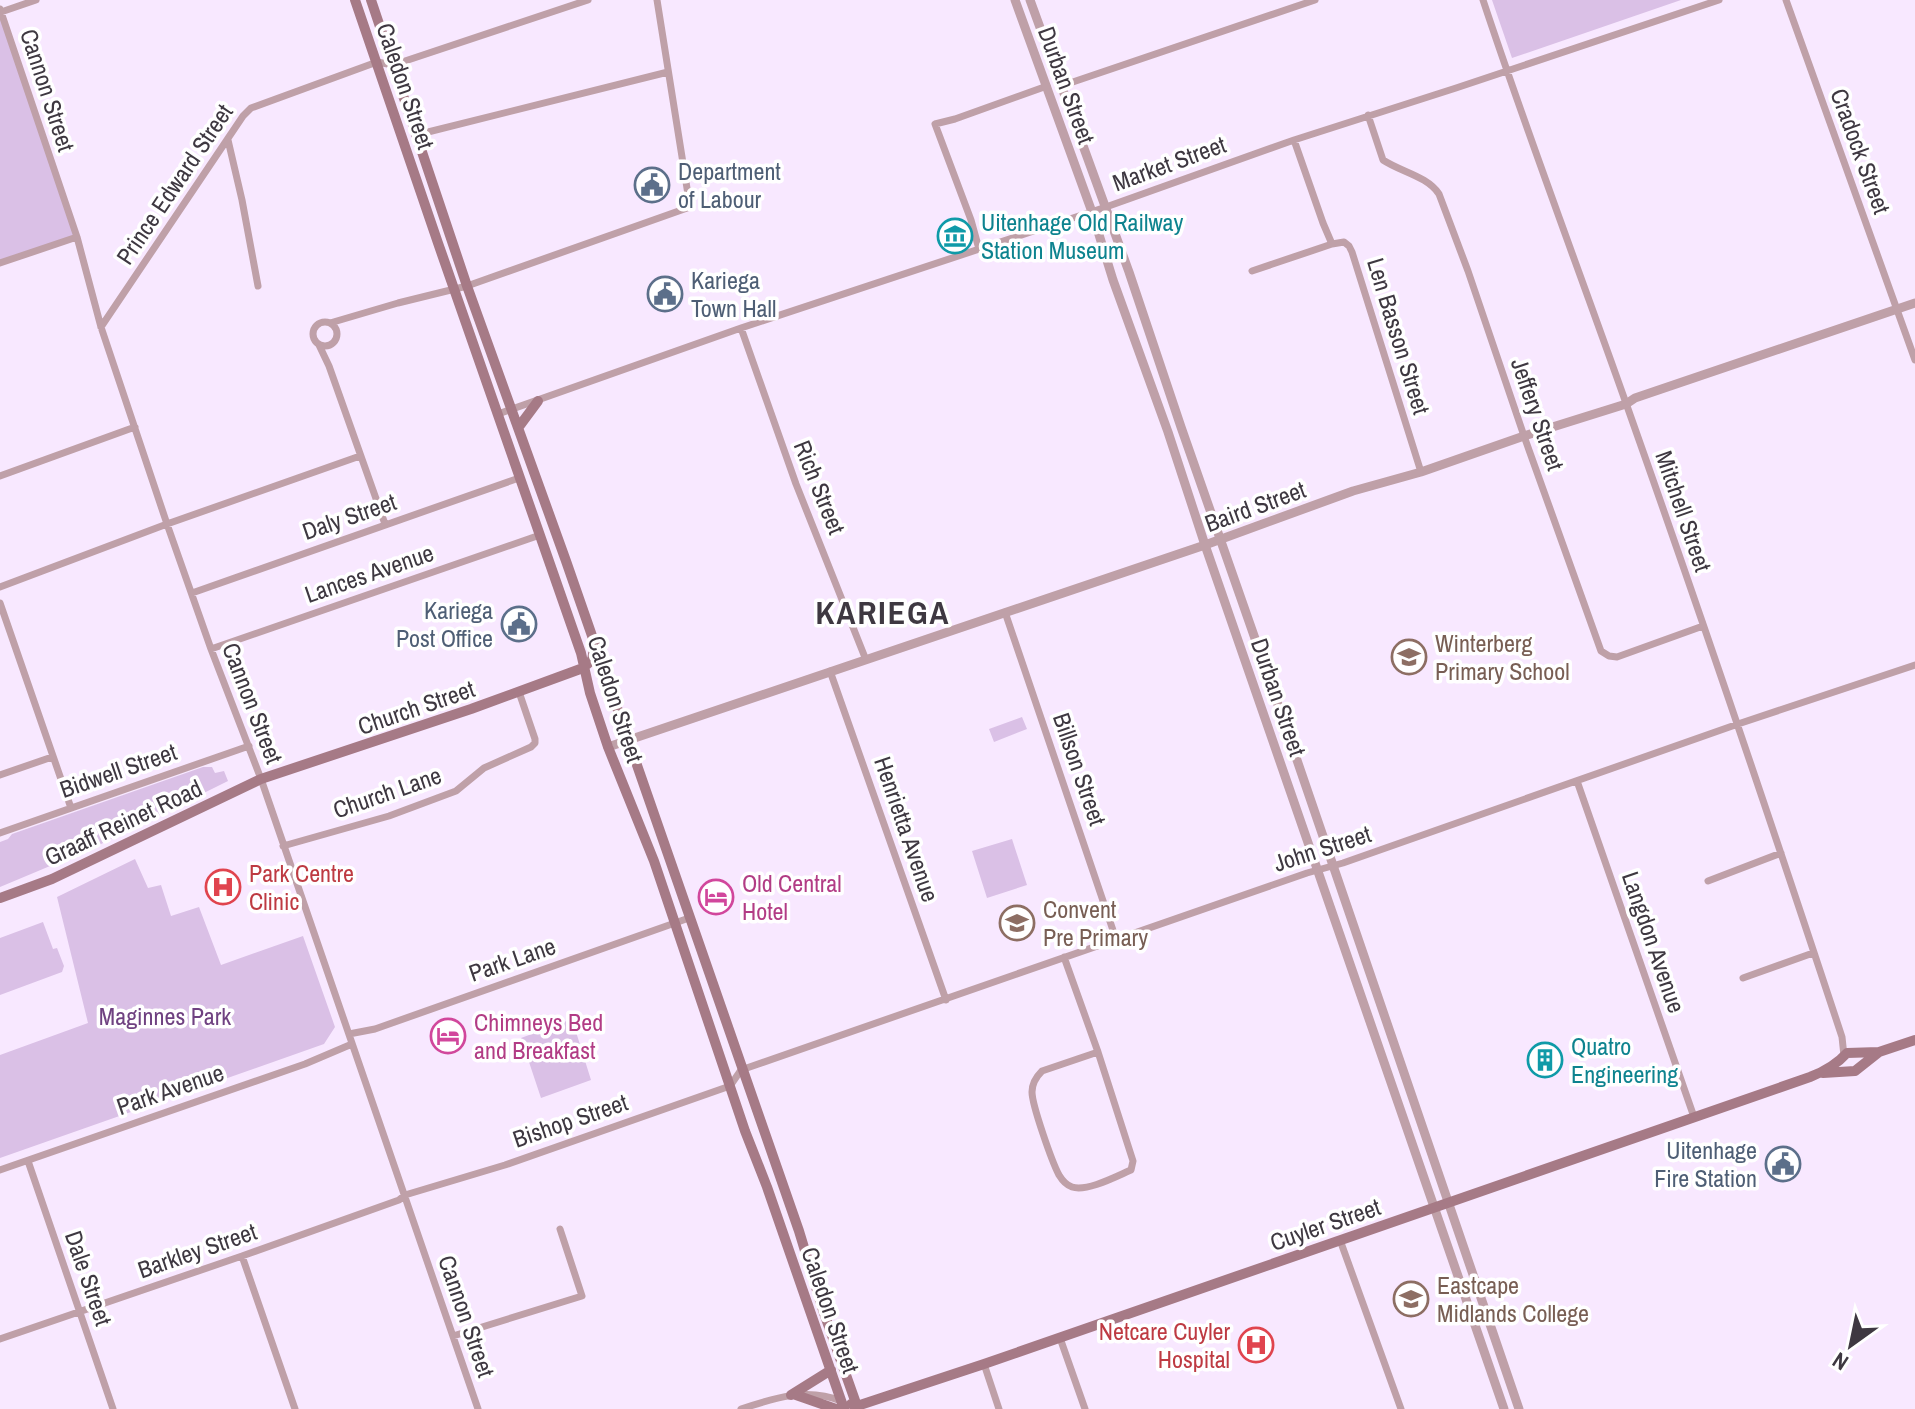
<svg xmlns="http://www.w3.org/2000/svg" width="1915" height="1409" viewBox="0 0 1915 1409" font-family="'Archivo Narrow',sans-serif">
<rect width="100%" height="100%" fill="#f8e8ff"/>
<path fill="#dac0e6" d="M1492 0H1681L1512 58Z
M0 13 77 237 0 263Z
M1022 717 1027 729 994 742 989 729Z
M203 767H212L215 773 224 771 228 781 93 848 0 887V842L8 839 12 834Z
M1012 839 1027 885 987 898 972 851Z
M135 859 148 888 161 885 171 916 199 907 221 965 303 936 335 1027 324 1044 0 1158V1055L88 1023 57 897Z
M43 922 53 949 57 948 64 966 62 972 0 995V938Z
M572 1019 591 1080 541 1098 521 1038Z"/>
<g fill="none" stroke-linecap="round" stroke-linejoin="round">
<path stroke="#bfa0a8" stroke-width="7" d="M1483 0C1528 136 1579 270 1627 406 1701 615 1772 825 1842 1037L1844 1056
M1786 0 1915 360
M0 9 77 237 101 327 167 524 211 649 261 779 478 1409
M1 12 36 0
M1061 86 1315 0
M1368 115 1383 160C1401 172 1427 176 1439 194L1468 271 1524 436 1601 651 1609 656 1617 657 1703 626
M416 135 668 72
M228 140 242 200 258 286
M1294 140 1323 223 1332 244 1344 242 1349 246 1352 252 1421 472
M979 249 971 220 935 124 955 119 1047 86
M0 263 77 237
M1252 271 1332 244
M313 334a12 12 0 1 1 24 0a12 12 0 1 1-24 0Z
M330 323 398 303 467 286 690 207 657 0
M101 327 243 116 251 108 377 62 393 65 588 0
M741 328 796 484 866 660
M319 345 329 366 385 524
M498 414 741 328 1106 207 1294 140 1456 88 1719 0
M0 476 135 427
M0 587 167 524 360 456
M192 593 519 478
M0 603 71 808
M1005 612 1116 939
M211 649 540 535
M830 671 946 1000
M0 775 52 757
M1577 781 1694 1117
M0 833 249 746
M283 846 389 816 456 791 484 768 531 747 535 743V739L519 692
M1708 881 1781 853
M1064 957 1098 1052 1133 1161 1131 1170C1117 1176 1087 1192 1072 1187 1066 1185 1062 1180 1059 1175 1052 1162 1032 1105 1032 1092 1032 1083 1036 1077 1042 1071L1098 1052
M1743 978 1813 953
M349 1034 375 1029 689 918
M28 1161 113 1409
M0 1170 305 1064 352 1044
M1340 1240 1401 1409
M242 1256 295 1409
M453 1336 582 1296 560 1229
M1060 1338 1085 1409
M0 1339 242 1256 399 1200 405 1195 505 1165 730 1086 741 1070 1307 873 1343 863 1738 724 1915 665
M984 1364 999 1409
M741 1409C774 1398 807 1387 841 1401"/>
<path stroke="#bfa0a8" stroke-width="9" d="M1015 0 1092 212 1113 280 1168 432 1205 545 1504 1409
M1030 0 1129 272 1181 427 1273 690 1519 1409
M608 747 1205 545 1353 491 1421 472 1524 436 1626 404 1635 398 1915 303"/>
<path stroke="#a67a86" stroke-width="10" d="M355 0 438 243 581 653 590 693 608 747 654 861 745 1131 767 1187 844 1409
M371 0 467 286 566 561 799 1231 823 1310 858 1409
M518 428 538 401
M0 898 52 879 261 779 471 709 583 668 592 660 594 649
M1823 1073 1855 1071 1879 1052 1915 1040
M791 1395 831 1370
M796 1395 836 1409
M851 1404 857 1406 984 1364 1810 1077C1823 1072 1838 1063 1847 1053L1879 1052"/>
</g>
<defs>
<g id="civic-ring" transform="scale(1.8)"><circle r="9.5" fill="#fff" stroke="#5c6f8a" stroke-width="1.5"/><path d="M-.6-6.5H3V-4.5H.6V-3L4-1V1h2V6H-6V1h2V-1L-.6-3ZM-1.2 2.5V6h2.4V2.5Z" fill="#5c6f8a"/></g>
<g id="museum-ring" transform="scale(1.8)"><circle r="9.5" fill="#fff" stroke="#0f9aa8" stroke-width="1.5"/><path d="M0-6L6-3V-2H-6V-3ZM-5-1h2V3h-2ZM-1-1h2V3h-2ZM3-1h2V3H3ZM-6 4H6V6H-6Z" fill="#0f9aa8"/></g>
<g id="school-ring" transform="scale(1.8)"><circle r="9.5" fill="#fff" stroke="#8d6e63" stroke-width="1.5"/><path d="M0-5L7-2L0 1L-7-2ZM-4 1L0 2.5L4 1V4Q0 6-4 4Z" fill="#8d6e63"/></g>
<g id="hospital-ring" transform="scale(1.8)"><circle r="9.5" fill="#fff" stroke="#e0444e" stroke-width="1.5"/><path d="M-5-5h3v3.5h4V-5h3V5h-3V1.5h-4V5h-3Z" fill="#e0444e"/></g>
<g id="hotel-ring" transform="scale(1.8)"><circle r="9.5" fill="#fff" stroke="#d1479c" stroke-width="1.5"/><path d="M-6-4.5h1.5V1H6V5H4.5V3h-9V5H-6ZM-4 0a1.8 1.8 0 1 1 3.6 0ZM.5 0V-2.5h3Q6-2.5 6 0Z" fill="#d1479c"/></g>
<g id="building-ring" transform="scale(1.8)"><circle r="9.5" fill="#fff" stroke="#0f9aa8" stroke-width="1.5"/><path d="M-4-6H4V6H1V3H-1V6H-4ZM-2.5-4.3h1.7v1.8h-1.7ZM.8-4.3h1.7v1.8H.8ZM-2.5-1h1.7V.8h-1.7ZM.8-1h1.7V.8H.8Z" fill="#0f9aa8"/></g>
<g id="university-ring" transform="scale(1.8)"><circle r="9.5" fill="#fff" stroke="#8d6e63" stroke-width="1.5"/><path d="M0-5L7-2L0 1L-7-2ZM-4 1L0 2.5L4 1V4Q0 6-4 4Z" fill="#8d6e63"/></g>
</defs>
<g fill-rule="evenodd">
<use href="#civic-ring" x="652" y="185"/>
<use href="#museum-ring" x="955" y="236"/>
<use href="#civic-ring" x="665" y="294"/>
<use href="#civic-ring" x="519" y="624"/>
<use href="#school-ring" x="1409" y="657"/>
<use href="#hospital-ring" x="223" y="887"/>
<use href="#hotel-ring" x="716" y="897"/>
<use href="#school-ring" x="1017" y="923"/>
<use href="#hotel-ring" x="448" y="1036"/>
<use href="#building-ring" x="1545" y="1060"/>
<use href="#civic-ring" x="1783" y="1164"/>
<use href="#university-ring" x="1411" y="1299"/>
<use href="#hospital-ring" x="1256" y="1345"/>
</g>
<g text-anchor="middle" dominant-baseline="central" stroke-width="7" stroke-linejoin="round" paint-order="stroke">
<g font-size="24" fill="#3e3841" stroke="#fff">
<text transform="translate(1067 85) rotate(70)">Durban Street</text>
<text transform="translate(406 86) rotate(71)">Caledon Street</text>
<text transform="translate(48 90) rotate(72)">Cannon Street</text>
<text transform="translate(1861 151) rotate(70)">Cradock Street</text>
<text transform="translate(1169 163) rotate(-20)">Market Street</text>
<text transform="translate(174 184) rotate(-56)">Prince Edward Street</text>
<text transform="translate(1399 336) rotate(73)">Len Basson Street</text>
<text transform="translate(1538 414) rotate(71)">Jeffery Street</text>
<text transform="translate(820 487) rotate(68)">Rich Street</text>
<text transform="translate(1255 506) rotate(-20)">Baird Street</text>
<text transform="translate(1684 511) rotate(71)">Mitchell Street</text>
<text transform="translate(349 516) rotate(-19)">Daly Street</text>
<text transform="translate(369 573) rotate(-19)">Lances Avenue</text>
<text transform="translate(1279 697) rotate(71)">Durban Street</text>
<text transform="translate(616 699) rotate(72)">Caledon Street</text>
<text transform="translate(253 703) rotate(69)">Cannon Street</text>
<text transform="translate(416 707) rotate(-19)">Church Street</text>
<text transform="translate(1080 769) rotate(71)">Billson Street</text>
<text transform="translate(118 770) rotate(-19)">Bidwell Street</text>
<text transform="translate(387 792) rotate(-19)">Church Lane</text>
<text transform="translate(123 822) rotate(-25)">Graaff Reinet Road</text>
<text transform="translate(907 829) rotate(71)">Henrietta Avenue</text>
<text transform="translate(1322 848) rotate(-18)">John Street</text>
<text transform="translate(1654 942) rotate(71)">Langdon Avenue</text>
<text transform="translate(512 959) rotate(-19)">Park Lane</text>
<text transform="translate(170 1089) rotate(-19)">Park Avenue</text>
<text transform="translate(570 1120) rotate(-19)">Bishop Street</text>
<text transform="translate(1325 1224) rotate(-19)">Cuyler Street</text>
<text transform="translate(197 1250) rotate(-19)">Barkley Street</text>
<text transform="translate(89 1278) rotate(71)">Dale Street</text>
<text transform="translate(831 1310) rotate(71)">Caledon Street</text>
<text transform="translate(467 1316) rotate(71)">Cannon Street</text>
</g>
<g font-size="24" fill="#4e5e75" stroke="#fff" text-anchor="start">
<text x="678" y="171">Department<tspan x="678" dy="28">of Labour</tspan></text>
<text x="691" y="280">Kariega<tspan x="691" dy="28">Town Hall</tspan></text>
<text x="493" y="610" text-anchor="end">Kariega<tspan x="493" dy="28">Post Office</tspan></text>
<text x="1757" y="1150" text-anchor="end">Uitenhage<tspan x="1757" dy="28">Fire Station</tspan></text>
</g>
<g font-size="24" fill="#0d838f" stroke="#fff" text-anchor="start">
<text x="981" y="222">Uitenhage Old Railway<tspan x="981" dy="28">Station Museum</tspan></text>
<text x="1571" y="1046">Quatro<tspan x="1571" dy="28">Engineering</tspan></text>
</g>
<g font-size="24" fill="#785e54" stroke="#fff" text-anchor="start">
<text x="1435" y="643">Winterberg<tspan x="1435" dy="28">Primary School</tspan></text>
<text x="1043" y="909">Convent<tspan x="1043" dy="28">Pre Primary</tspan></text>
<text x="1437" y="1285">Eastcape<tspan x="1437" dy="28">Midlands College</tspan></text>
</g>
<g font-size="24" fill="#be3a42" stroke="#fff" text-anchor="start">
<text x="249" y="873">Park Centre<tspan x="249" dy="28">Clinic</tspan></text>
<text x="1230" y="1331" text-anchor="end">Netcare Cuyler<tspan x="1230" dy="28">Hospital</tspan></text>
</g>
<g font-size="24" fill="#b23c85" stroke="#fff" text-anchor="start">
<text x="742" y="883">Old Central<tspan x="742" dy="28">Hotel</tspan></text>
<text x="474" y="1022">Chimneys Bed<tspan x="474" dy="28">and Breakfast</tspan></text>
</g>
<g font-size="24" fill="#6f4181" stroke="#fff">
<text x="165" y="1016">Maginnes Park</text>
</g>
<g font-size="32" font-weight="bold" letter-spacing="2" fill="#3e3841" stroke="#fff">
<text x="883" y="612">KARIEGA</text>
</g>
</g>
<g transform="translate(1851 1345) rotate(213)" stroke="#ffffff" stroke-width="6" paint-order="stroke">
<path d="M0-6L14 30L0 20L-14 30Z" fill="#3e3841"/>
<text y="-12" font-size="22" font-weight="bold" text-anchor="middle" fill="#3e3841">N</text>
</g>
</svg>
